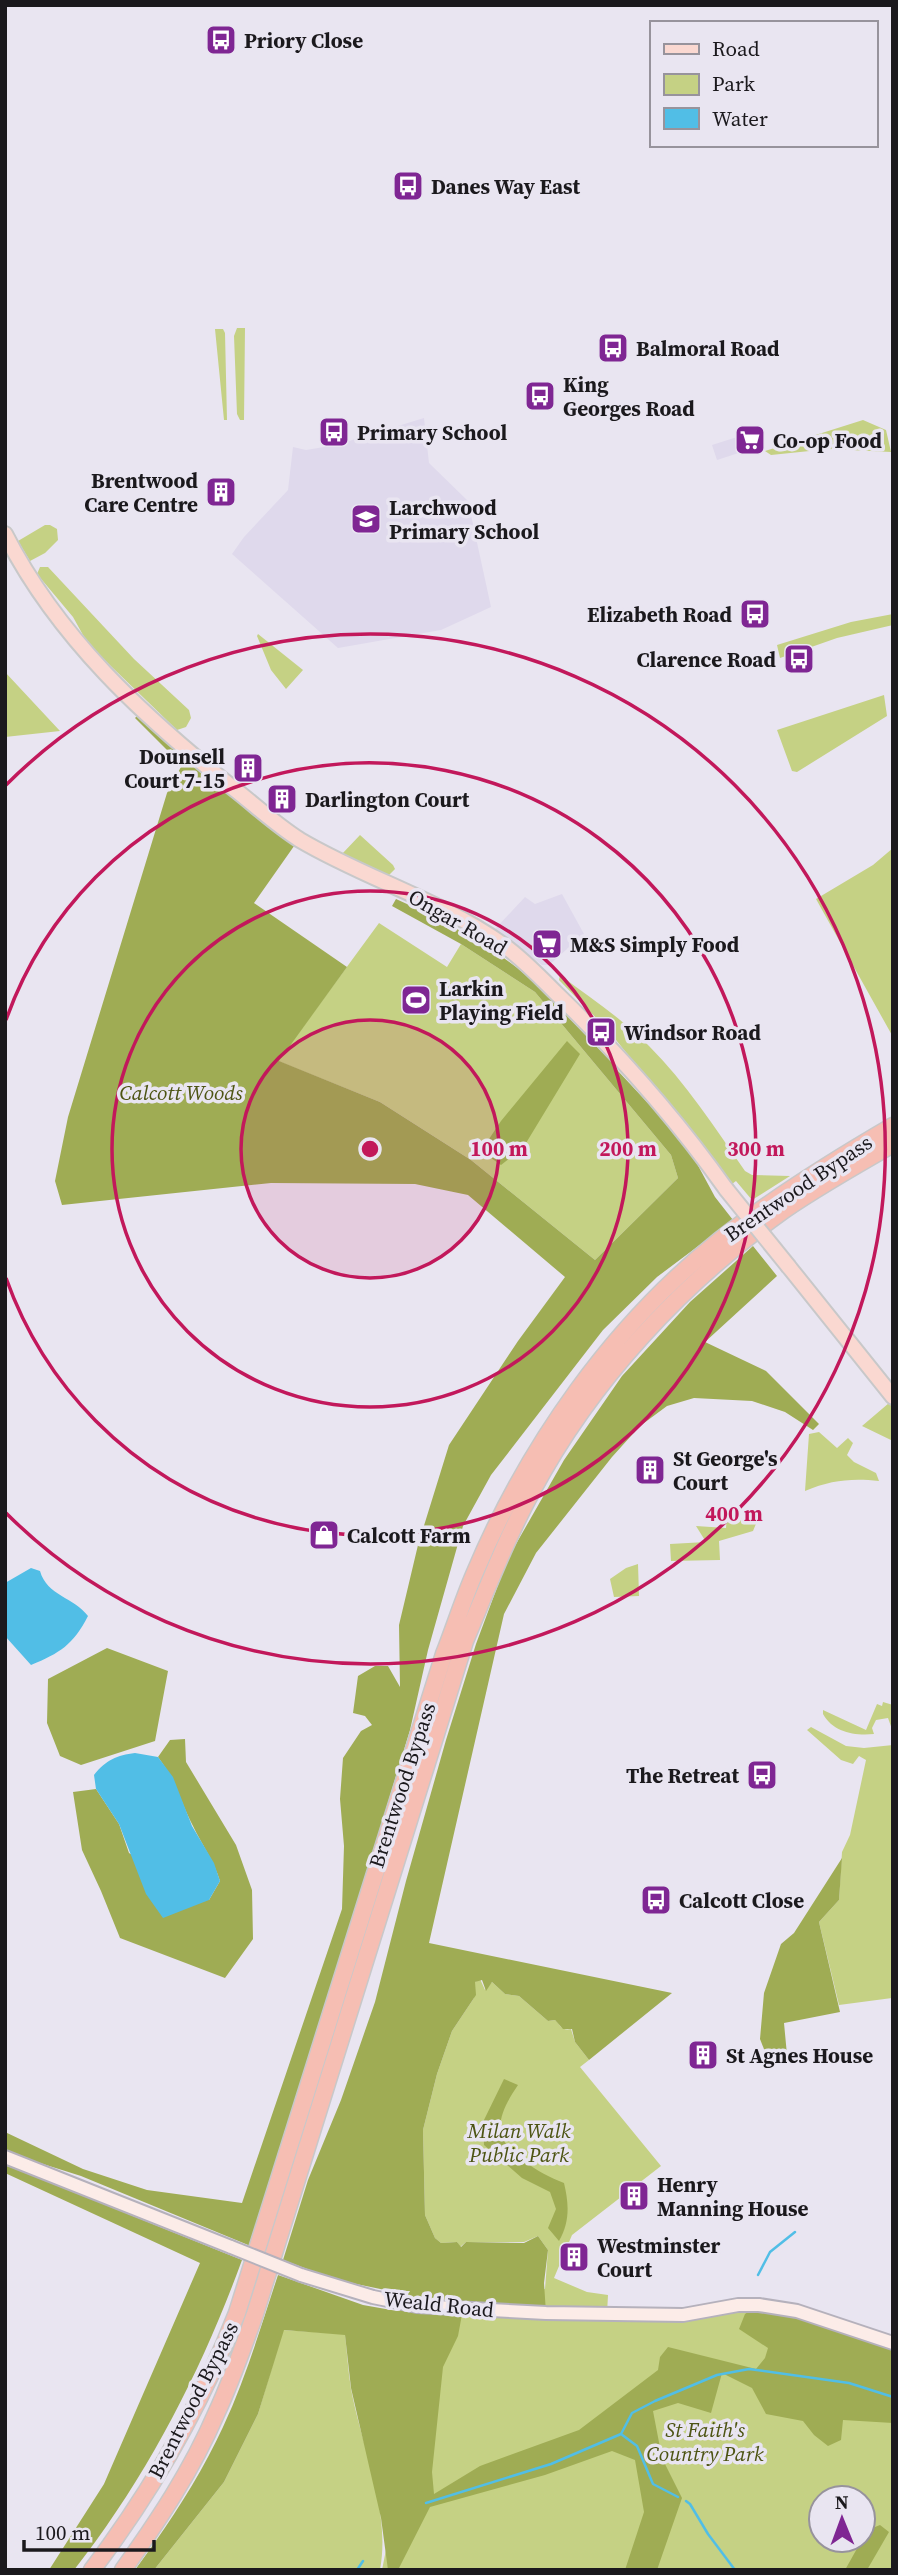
<svg xmlns="http://www.w3.org/2000/svg" width="898" height="2575" viewBox="0 0 898 2575" font-family="'Source Serif 4',serif">
<rect width="100%" height="100%" fill="#e9e5f1"/>
<path fill="#dfd9ec" d="M424 418 429 463 468 501 491 607 441 630 338 648 232 554 244 537 288 490 293 447 306 450 336 445Z
M756 431 760 446 717 460 712 445Z
M562 894 584 934 549 965H542L495 929 525 897 535 904Z"/>
<path fill="#c5d184" fill-rule="evenodd" d="M237 328H245L244 420H240L237 414 234 336Z
M215 329H223L225 333 227 420H224Z
M863 420 886 430 891 452 829 449 771 455 765 451Z
M45 525H50L57 529 58 540 45 553 30 561 18 541Z
M40 567H48L134 659 189 710 191 718 186 727 177 730 88 644 73 617 37 574Z
M893 614V625L837 638 780 658 777 645 851 622Z
M258 634 303 670 286 689 271 670 257 636Z
M5 672 60 731 5 737Z
M884 695 887 716 797 772 792 771 777 730Z
M360 835 393 865 395 869 389 875 342 854Z
M893 848V1037L816 899 873 865Z
M379 923 447 967 461 944 535 992 671 1155 678 1178 595 1260 471 1160 380 1102 278 1061Z
M560 975C590 998 623 1019 649 1046 686 1083 715 1128 745 1171L752 1175 790 1176 752 1200 736 1181 732 1184 608 1030 559 980Z
M889 1403 893 1408V1441L862 1426Z
M819 1432 837 1448 848 1438 853 1443 847 1455 854 1462 876 1473 879 1481C852 1478 831 1480 805 1491L809 1434Z
M727 1517 758 1519 753 1531 719 1541 720 1560 671 1561 670 1544 706 1542 696 1526 726 1528Z
M638 1564 639 1596 614 1597 610 1579 626 1568Z
M883 1702 893 1705V1732L888 1718 876 1720 872 1728 874 1734C854 1736 833 1732 823 1714V1710L866 1730 877 1704 882 1706Z
M811 1727 846 1746 864 1748 893 1745V2002L892 1998 839 2005 819 1922 839 1900 842 1852 850 1835 866 1760 859 1756 853 1764 841 1760 807 1730Z
M480 1979 485 1990 492 1982 505 1994 519 1996 548 2021 555 2020C561 2026 562 2031 571 2029L575 2042 589 2060 580 2067 661 2166 572 2235 554 2278 587 2292 608 2295 607 2314 738 2305 893 2343V2570H382L404 2459 417 2306 545 2289 548 2250 538 2236 524 2242H466L460 2247 457 2242 441 2243 435 2238 425 2215 423 2130 437 2074 452 2031 474 1998 475 1982ZM821 2498H863V2540H821Z
M283 2330 345 2334C347 2352 348 2371 351 2389 362 2448 391 2510 380 2570H154L224 2482 258 2414Z"/>
<path fill="#9fac54" d="M137 716 176 741 299 839 254 903 347 967 279 1061 380 1102 471 1160 595 1260 678 1178 671 1155 535 992 461 944 392 906 396 899C447 922 498 948 539 987 565 1012 588 1040 615 1064L618 1071 659 1115 695 1160 715 1197 733 1220 657 1277 603 1330 491 1475 463 1526 428 1650 410 1730 253 2247 81 2176 5 2152V2132L83 2169 147 2190 242 2203 342 1909 344 1846 340 1799 343 1758 361 1731 372 1725 365 1716 353 1713 358 1676 375 1666H388L400 1687 399 1625 418 1545 449 1445 518 1341 565 1277 468 1195 415 1184 271 1183 62 1205 55 1181 68 1117 167 793 182 765 135 718Z
M567 1041 580 1054 523 1148 501 1165 481 1151 501 1121Z
M753 1246 777 1276 705 1342 766 1371 819 1424 813 1430 785 1412 752 1401 694 1398 667 1406 640 1426 612 1457 536 1553 504 1614 429 1943 672 1993 589 2060 575 2042 572 2029H563L555 2020 548 2021 519 1996 505 1994 492 1982 486 1991 482 1980 475 1982 476 1995 452 2031 437 2074 423 2130 425 2215 435 2238 441 2243 457 2242 461 2247 466 2242 524 2243 538 2236 548 2250 544 2283 546 2313 463 2309 458 2336 443 2367 432 2472 434 2494 480 2466 579 2430 658 2370 660 2357 668 2347 756 2369 765 2358 768 2348 739 2329 745 2314 759 2305 893 2343V2423L843 2420 841 2440 828 2446 814 2435 803 2421 766 2414 752 2388 722 2373 711 2413 678 2403 653 2411 662 2458 682 2498 657 2570H625L644 2512 635 2460 612 2451 545 2475 430 2507 398 2570H388L381 2518 351 2388 345 2335 284 2330 258 2414 224 2482 154 2570H135C168 2525 200 2477 223 2427 246 2378 261 2326 278 2275L363 2305 397 2311 410 2291H390L337 2280 283 2260 308 2180 341 2100 375 2002 406 1881 446 1740 476 1644 508 1558 564 1460 622 1376 690 1302Z
M107 1648 168 1671 155 1741 81 1765 60 1756 47 1723 48 1679Z
M185 1739 186 1762 236 1845 252 1890 253 1939 225 1978 120 1938 101 1891 82 1850 73 1792 96 1789 119 1824 129 1853 209 1900 220 1881C214 1861 202 1845 193 1826 180 1801 176 1781 158 1757L170 1740Z
M842 1858 839 1900 819 1922 840 2012 784 2023 787 2055 769 2062 760 2039 764 1993 781 1944 794 1933Z
M504 2079 518 2085C497 2116 490 2138 524 2161 537 2171 549 2177 564 2183 569 2204 570 2222 559 2241L548 2228 556 2209 550 2192 522 2178 484 2145 483 2122Z
M7 2166 62 2184 128 2214 242 2260C202 2370 147 2477 74 2570H49L104 2484 200 2263 5 2173Z
M863 2524 870 2529 880 2525 889 2532 867 2570H845L859 2545 858 2540H863Z"/>
<path fill="#51bee6" d="M31 1568 40 1571C47 1596 74 1597 88 1616 73 1645 60 1653 31 1665L5 1636V1583Z
M135 1753 158 1757 173 1777 192 1826 214 1863 220 1881 209 1900 163 1918 146 1894 119 1824 96 1789 94 1775C106 1760 117 1755 135 1753Z"/>
<g fill="none" stroke-linecap="round" stroke-linejoin="round">
<path stroke="#51bee6" stroke-width="2.5" d="M758 2275 770 2252 795 2232
M621 2434 637 2446 653 2484 678 2497
M686 2501 690 2504 708 2534 735 2570
M426 2503 551 2464 621 2434 632 2413 655 2401 717 2375 749 2369 849 2383 893 2397
M357 2570 363 2561"/>
<g stroke="#b5b1bc" stroke-width="16">
<path id="secondary" d="M5 2157 231 2247
M301 2275 373 2297 417 2306 546 2313 683 2315 738 2305H759L797 2311 893 2343"/>
</g>
<g stroke="#c8c8c9" stroke-width="18">
<path id="primary" d="M5 534C58 638 143 716 233 788 255 805 276 825 300 840 364 878 440 900 502 944 522 958 539 976 556 993 617 1052 677 1120 726 1189
M789 1267 893 1397"/>
</g>
<g stroke="#c8c8c9" stroke-width="19">
<path id="highway" d="M92 2570C152 2491 201 2405 237 2313L444 1654C455 1626 464 1597 476 1570 529 1445 613 1325 720 1240 775 1197 833 1161 893 1126
M123 2570C158 2521 192 2470 216 2414 231 2382 243 2348 255 2314L465 1641C486 1591 506 1539 532 1491 591 1380 682 1283 784 1210 819 1186 856 1165 893 1144"/>
</g>
<use href="#secondary" stroke="#fcece8" stroke-width="12"/>
<use href="#primary" stroke="#fad8d1" stroke-width="14"/>
<use href="#highway" stroke="#f6beb3" stroke-width="16"/>
<g stroke="#b5b1bc" stroke-width="16" stroke-linecap="butt">
<path id="secondary-bridge" d="M231 2247 301 2275"/>
</g>
<g stroke="#c8c8c9" stroke-width="18" stroke-linecap="butt">
<path id="primary-bridge" d="M726 1189 789 1267"/>
</g>
<use href="#secondary-bridge" stroke="#fcece8" stroke-width="12"/>
<use href="#primary-bridge" stroke="#fad8d1" stroke-width="14"/>
</g>
<circle cx="370" cy="1149" r="129" fill="#c2185b" fill-opacity=".12"/>
<g fill="none" stroke="#c2185b" stroke-width="3.5">
<circle cx="370" cy="1149" r="129"/>
<circle cx="370" cy="1149" r="258"/>
<path d="M6 1020A386 386 0 1 1 6 1278"/>
<path d="M6 785A515 515 0 1 1 6 1513"/>
</g>
<defs>
<g id="bus-square" transform="scale(1.575)"><rect x="-9" y="-9" width="18" height="18" rx="4" fill="#7f2693" stroke="#e9e5f1"/><path d="M-5-6H5V4H4V6H2V4H-2V6H-4V4H-5ZM-3.5-4V0h7V-4ZM-3.5 1.2v1.5H-2V1.2ZM2 1.2v1.5H3.5V1.2Z" fill="#fff"/></g>
<g id="supermarket-square" transform="scale(1.575)"><rect x="-9" y="-9" width="18" height="18" rx="4" fill="#7f2693" stroke="#e9e5f1"/><path d="M-6-5.5h2.5l.6 2H6L4.5 2H-2.5L-4.4-4H-6ZM-1.5 3.2a1.3 1.3 0 1 0 .1 0ZM3 3.2a1.3 1.3 0 1 0 .1 0Z" fill="#fff"/></g>
<g id="building-square" transform="scale(1.575)"><rect x="-9" y="-9" width="18" height="18" rx="4" fill="#7f2693" stroke="#e9e5f1"/><path d="M-4-6H4V6H1V3H-1V6H-4ZM-2.5-4.3h1.7v1.8h-1.7ZM.8-4.3h1.7v1.8H.8ZM-2.5-1h1.7V.8h-1.7ZM.8-1h1.7V.8H.8Z" fill="#fff"/></g>
<g id="school-square" transform="scale(1.575)"><rect x="-9" y="-9" width="18" height="18" rx="4" fill="#7f2693" stroke="#e9e5f1"/><path d="M0-5L7-2L0 1L-7-2ZM-4 1L0 2.5L4 1V4Q0 6-4 4Z" fill="#fff"/></g>
<g id="stadium-square" transform="scale(1.575)"><rect x="-9" y="-9" width="18" height="18" rx="4" fill="#7f2693" stroke="#e9e5f1"/><path d="M0-5a6.5 5 0 1 0 0 10a6.5 5 0 1 0 0-10ZM-3.5-1.8h7v3.6h-7Z" fill="#fff"/></g>
<g id="shop-square" transform="scale(1.575)"><rect x="-9" y="-9" width="18" height="18" rx="4" fill="#7f2693" stroke="#e9e5f1"/><path d="M-5-2.5h2.3a2.7 3.5 0 0 1 5.4 0H5L5.5 6h-11ZM-1.5-2.5h3a1.5 2.3 0 0 0-3 0Z" fill="#fff"/></g>
</defs>
<g fill-rule="evenodd">
<use href="#bus-square" x="221" y="40"/>
<use href="#bus-square" x="408" y="186"/>
<use href="#bus-square" x="613" y="348"/>
<use href="#bus-square" x="540" y="396"/>
<use href="#bus-square" x="334" y="432"/>
<use href="#supermarket-square" x="750" y="440"/>
<use href="#building-square" x="221" y="492"/>
<use href="#school-square" x="366" y="519"/>
<use href="#bus-square" x="755" y="614"/>
<use href="#bus-square" x="799" y="659"/>
<use href="#building-square" x="248" y="768"/>
<use href="#building-square" x="282" y="799"/>
<use href="#supermarket-square" x="547" y="944"/>
<use href="#stadium-square" x="416" y="1000"/>
<use href="#bus-square" x="601" y="1032"/>
<use href="#building-square" x="650" y="1470"/>
<use href="#shop-square" x="324" y="1535"/>
<use href="#bus-square" x="762" y="1775"/>
<use href="#bus-square" x="656" y="1900"/>
<use href="#building-square" x="703" y="2055"/>
<use href="#building-square" x="634" y="2196"/>
<use href="#building-square" x="574" y="2257"/>
</g>
<g text-anchor="middle" dominant-baseline="central" stroke-width="7" stroke-linejoin="round" paint-order="stroke">
<g font-size="21" font-weight="bold" fill="#1b191d" stroke="#e9e5f1" text-anchor="start">
<text x="244" y="40">Priory Close</text>
<text x="431" y="186">Danes Way East</text>
<text x="636" y="348">Balmoral Road</text>
<text x="563" y="384">King<tspan x="563" dy="24">Georges Road</tspan></text>
<text x="357" y="432">Primary School</text>
<text x="773" y="440">Co-op Food</text>
<text x="198" y="480" text-anchor="end">Brentwood<tspan x="198" dy="24">Care Centre</tspan></text>
<text x="389" y="507">Larchwood<tspan x="389" dy="24">Primary School</tspan></text>
<text x="732" y="614" text-anchor="end">Elizabeth Road</text>
<text x="776" y="659" text-anchor="end">Clarence Road</text>
<text x="225" y="756" text-anchor="end">Dounsell<tspan x="225" dy="24">Court 7-15</tspan></text>
<text x="305" y="799">Darlington Court</text>
<text x="570" y="944">M&amp;S Simply Food</text>
<text x="439" y="988">Larkin<tspan x="439" dy="24">Playing Field</tspan></text>
<text x="624" y="1032">Windsor Road</text>
<text x="673" y="1458">St George's<tspan x="673" dy="24">Court</tspan></text>
<text x="347" y="1535">Calcott Farm</text>
<text x="739" y="1775" text-anchor="end">The Retreat</text>
<text x="679" y="1900">Calcott Close</text>
<text x="726" y="2055">St Agnes House</text>
<text x="657" y="2184">Henry<tspan x="657" dy="24">Manning House</tspan></text>
<text x="597" y="2245">Westminster<tspan x="597" dy="24">Court</tspan></text>
</g>
<g font-size="21" fill="#1b191d" stroke="#e9e5f1">
<text transform="translate(458 922) rotate(30)">Ongar Road</text>
<text transform="translate(798 1188) rotate(-34)">Brentwood Bypass</text>
<text transform="translate(402 1785) rotate(-72)">Brentwood Bypass</text>
<text transform="translate(439 2304) rotate(6)">Weald Road</text>
<text transform="translate(193 2400) rotate(-63)">Brentwood Bypass</text>
</g>
<g font-size="21" font-style="italic" fill="#4d5413" stroke="#e9e5f1">
<text x="181" y="1092">Calcott Woods</text>
<text x="519" y="2130">Milan Walk<tspan x="519" dy="24">Public Park</tspan></text>
<text x="705" y="2429">St Faith's<tspan x="705" dy="24">Country Park</tspan></text>
</g>
</g>
<circle cx="370" cy="1149" r="10" fill="#c2185b" stroke="#e9e5f1" stroke-width="3.5"/>
<g font-size="21" text-anchor="middle" font-weight="bold" fill="#c2185b" stroke="#e9e5f1" stroke-width="7" stroke-linejoin="round" paint-order="stroke">
<text x="499" y="1156">100 m</text>
<text x="628" y="1156">200 m</text>
<text x="756" y="1156">300 m</text>
<text x="734" y="1521">400 m</text>
</g>
<rect width="898" height="2575" fill="none" stroke="#1b191d" stroke-width="14"/>
<rect x="650" y="21" width="228" height="126" fill="#e9e5f1" stroke="#97939c" stroke-width="2"/>
<rect x="664" y="44" width="35" height="10" fill="#fad8d1" stroke="#97939c" stroke-width="2"/>
<text x="712" y="56" font-size="21" fill="#1b191d">Road</text>
<rect x="664" y="74" width="35" height="21" fill="#c5d184" stroke="#97939c" stroke-width="2"/>
<text x="712" y="91" font-size="21" fill="#1b191d">Park</text>
<rect x="664" y="108" width="35" height="21" fill="#51bee6" stroke="#97939c" stroke-width="2"/>
<text x="712" y="126" font-size="21" fill="#1b191d">Water</text>
<g transform="translate(842 2519) rotate(359)"><circle r="33" fill="#e9e5f1" stroke="#97939c" stroke-width="2"/>
<path d="M0-5L12 26L0 18L-12 26Z" fill="#7f2693"/>
<text y="-10" font-size="19" font-weight="bold" text-anchor="middle" fill="#1b191d">N</text>
</g>
<path d="M24 2540v10h130v-10" fill="none" stroke="#1b191d" stroke-width="3.5"/>
<text x="35" y="2540" font-size="21" fill="#1b191d" stroke="#e9e5f1" stroke-width="5" paint-order="stroke">100 m</text>
</svg>
